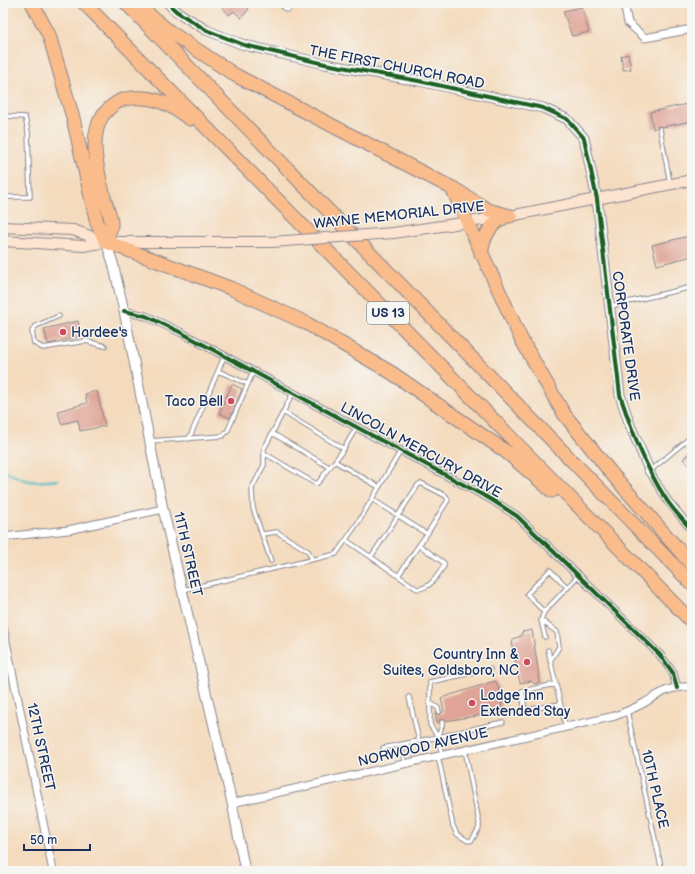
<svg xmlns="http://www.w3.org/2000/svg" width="695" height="874" viewBox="0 0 695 874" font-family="'Balsamiq Sans',sans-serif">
<rect width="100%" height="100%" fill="#f6f6f2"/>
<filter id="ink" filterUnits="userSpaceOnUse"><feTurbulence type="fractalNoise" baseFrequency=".025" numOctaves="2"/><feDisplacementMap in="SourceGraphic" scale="8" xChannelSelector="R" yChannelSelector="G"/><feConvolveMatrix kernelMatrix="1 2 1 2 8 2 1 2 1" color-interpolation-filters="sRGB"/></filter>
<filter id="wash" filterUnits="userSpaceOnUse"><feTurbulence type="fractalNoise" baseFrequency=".012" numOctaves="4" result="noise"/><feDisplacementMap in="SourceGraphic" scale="16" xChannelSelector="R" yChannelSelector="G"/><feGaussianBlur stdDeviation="0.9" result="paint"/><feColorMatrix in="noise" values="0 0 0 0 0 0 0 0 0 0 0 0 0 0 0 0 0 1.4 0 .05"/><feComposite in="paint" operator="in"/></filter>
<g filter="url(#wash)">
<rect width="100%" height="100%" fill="#f4dbbe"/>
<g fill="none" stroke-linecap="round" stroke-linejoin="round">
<path stroke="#4dbcc2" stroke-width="2.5" d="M3 470C28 483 30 483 58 480"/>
</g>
<g id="blocks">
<path fill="#dfa497" d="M226 3H243L249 9 241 18 234 11 229 15 222 7Z
M582 7 589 32 572 36 563 11Z
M628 54 631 69 623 70 621 56Z
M692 103V121L662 127 659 126 653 129 650 112Z
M689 236 692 256 657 265 652 245Z
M78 321 81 336 48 344 44 329Z
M232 384 242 389 230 418 219 413Z
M97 391 105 426 80 431 78 420 61 424 58 411 87 403 85 394Z
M692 451V469L683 459Z
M532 630 540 682 534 684 531 681 520 683 512 645 513 639 521 636 522 632Z
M495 681 497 684 502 697 501 712 445 721 442 719 437 723 435 713 439 715 444 711 441 698Z"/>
</g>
</g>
<g filter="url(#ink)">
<use href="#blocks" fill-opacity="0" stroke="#88858e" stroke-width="1"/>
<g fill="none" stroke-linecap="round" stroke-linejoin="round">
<g stroke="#88858e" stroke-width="5.5">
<path id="service" d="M3 116 25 117 28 132 30 197H3
M660 129 670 183
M611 306 692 287
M59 316 36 326 32 331 34 343 43 348 86 341 105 346
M218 371 248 384
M283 412 344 449
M272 433 329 467
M189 439 224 357
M150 441 223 436 228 430 253 372
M264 453 316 484C323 480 324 472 330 467 341 455 348 442 356 428
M336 462 379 487
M650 471 692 436
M262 534 277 532 308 551 312 559
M346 540 371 557 418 485 421 483 446 496 448 500 427 534 372 499
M371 557 417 589C431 588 436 577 444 566V563L419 545 427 534
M271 561 253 508 252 488 264 465V449L293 393
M398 576 419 545
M183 590 336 554 359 521 400 452
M544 612 527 594 550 570 568 588
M541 620 557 632 559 647 550 661
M545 637 541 620 544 612 578 576
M548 650 566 728
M556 684 522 691 525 710 560 704
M409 697 419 741
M429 702 438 708 439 712
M627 711 662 871
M438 737 430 725V682L490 669
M438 737 442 726V722
M402 744 404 764
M383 748 438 737
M438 756 453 826 457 834 468 841 472 840 479 828V822L465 750
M442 756 438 737 503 722"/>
</g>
<g stroke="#88858e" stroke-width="9">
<path id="minor" d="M282 3 287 8
M624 3 628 23 645 38 692 29
M124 311 146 316 180 332 492 500 517 516 660 655 673 673 677 688
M650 472 667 500 692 530
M3 537 68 530 163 509
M3 627 53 871
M232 803 615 716C625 712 635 708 644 703 661 693 671 685 692 687"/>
</g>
<g stroke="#88858e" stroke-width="11">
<path id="tertiary" d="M168 3 176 11 206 30 244 45 325 64 419 81 543 108 567 119 584 138 597 199 620 395 630 425 650 472
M106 242 113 263 124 311 163 509 232 803 245 871"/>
</g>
<g stroke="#88858e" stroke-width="12">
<path id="secondary" d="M3 227 73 230 106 242
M393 233 510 216 692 180
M3 241 83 246 106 242H272"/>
</g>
<g stroke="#88858e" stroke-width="15">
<path id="motorway" d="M32 3 49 35 73 118 97 223 106 242 230 288 306 323 392 373 505 451 552 491
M84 3 692 622
M126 3 692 584
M135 3 170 32 235 75 452 188 521 339 564 414 612 474 692 565
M453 188 488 210 510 216
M106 242C107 237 111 230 111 225 112 218 107 208 105 201 99 176 87 138 103 115 109 108 116 101 125 99 152 94 168 103 190 119
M481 254C484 236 489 225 505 217"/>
</g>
<use href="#service" stroke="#fff" stroke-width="3.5"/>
<use href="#minor" stroke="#fff" stroke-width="7"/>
<use href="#tertiary" stroke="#fff" stroke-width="9"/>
<use href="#secondary" stroke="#fde4d1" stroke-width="10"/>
<use href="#motorway" stroke="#fabc8b" stroke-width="13"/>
<g stroke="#88858e" stroke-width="12" stroke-linecap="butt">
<path id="secondary-bridge" d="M272 242 393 233"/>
</g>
<use href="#secondary-bridge" stroke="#fde4d1" stroke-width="10"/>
<g stroke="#f6f6f2" stroke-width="6">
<path id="cycleway" d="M168 3 176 11 206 30 244 45 325 64 419 81 543 108 567 119 584 138 597 199 620 395C632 431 645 467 666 499 673 510 683 520 692 530
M124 311 146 316 180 332 492 500 517 516 660 655 673 673 677 688"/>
</g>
<use href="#cycleway" stroke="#1b5e20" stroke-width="4"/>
</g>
</g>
<g fill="#d1495b" stroke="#f6f6f2" stroke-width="1.5">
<circle cx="63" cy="332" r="4"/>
<circle cx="231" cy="401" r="4"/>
<circle cx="527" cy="662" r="4"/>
<circle cx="472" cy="703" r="4"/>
</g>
<g text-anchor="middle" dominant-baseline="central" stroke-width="3" stroke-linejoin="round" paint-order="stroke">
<rect fill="#f6f6f2" stroke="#5d6b8a" stroke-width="1" x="367" y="302" width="42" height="22" rx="3"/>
<g font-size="13" font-weight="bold" fill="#1b2f5e">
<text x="388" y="313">US 13</text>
</g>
<g font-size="14" fill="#1b2f5e" stroke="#f6f6f2">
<text transform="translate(397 67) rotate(11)">THE FIRST CHURCH ROAD</text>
<text transform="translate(399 215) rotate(-6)">WAYNE MEMORIAL DRIVE</text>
<text transform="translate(626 336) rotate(82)">CORPORATE DRIVE</text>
<text transform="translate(421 450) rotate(29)">LINCOLN MERCURY DRIVE</text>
<text transform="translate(188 554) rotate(77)">11TH STREET</text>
<text transform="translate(41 747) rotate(78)">12TH STREET</text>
<text transform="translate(423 747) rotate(-13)">NORWOOD AVENUE</text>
<text transform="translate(655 789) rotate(77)">10TH PLACE</text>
</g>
<g font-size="14" fill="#1b2f5e" stroke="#f6f6f2" text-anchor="start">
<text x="71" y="332">Hardee's</text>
<text x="223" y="401" text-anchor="end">Taco Bell</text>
<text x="519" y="654" text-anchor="end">Country Inn &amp;<tspan x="519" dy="16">Suites, Goldsboro, NC</tspan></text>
<text x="480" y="695">Lodge Inn<tspan x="480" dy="16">Extended Stay</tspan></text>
</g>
</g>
<rect width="695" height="874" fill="none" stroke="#f6f6f2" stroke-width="16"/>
<path d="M24 844v6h66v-6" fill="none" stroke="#1b2f5e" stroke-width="2"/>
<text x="30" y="844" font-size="12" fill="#1b2f5e" stroke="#f6f6f2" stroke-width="3" paint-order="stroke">50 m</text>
</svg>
